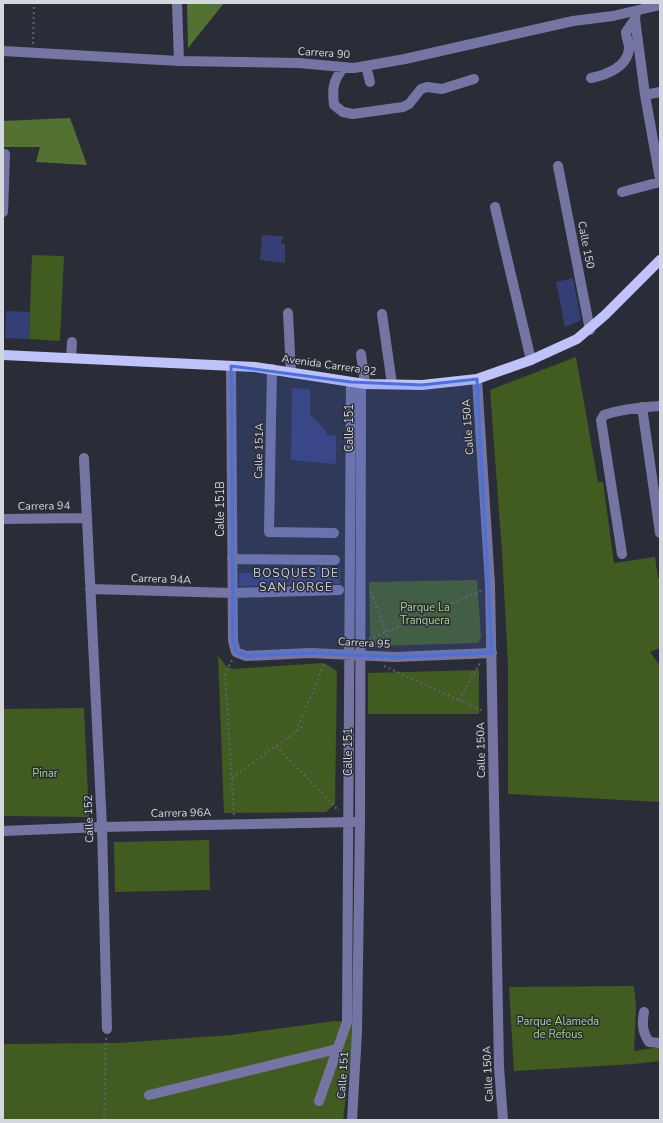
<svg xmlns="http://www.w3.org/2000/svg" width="663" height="1123" viewBox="0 0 663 1123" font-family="'Nunito Sans',sans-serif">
<rect width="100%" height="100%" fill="#2a2d37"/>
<path fill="#415b21" d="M32 255 64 256 60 341 29 339Z
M576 357 598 482H603L614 563 655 557 658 578H660V648L650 652 660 666V802L508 794V665L502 552 490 390Z
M477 580 481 637 478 643 376 646 370 637 369 582Z
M218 656 226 666 233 669 324 663 337 671 335 804 326 812 224 813Z
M479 670V714H368V673Z
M84 708 89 817 3 816V709Z
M209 840 210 890 115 892 114 842Z
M634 986 636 1007 634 1051 660 1047V1061L634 1064 514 1071 509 987Z
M335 1021 355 1022 343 1120H3V1044L118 1043 231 1035Z"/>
<path fill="#547134" d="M187 3H224L188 48Z
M70 118 87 165 36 162 40 147H3V121Z"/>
<path fill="#353e75" d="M262 235 283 236 281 243 285 244V263L260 260Z
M573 278 581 320 565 327 556 282Z
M6 311 30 312 29 339 5 338Z
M292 388 310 389V414L326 431 327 435 336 436V464L291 460Z
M304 567H340V584L239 586V573H261V569L304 570Z"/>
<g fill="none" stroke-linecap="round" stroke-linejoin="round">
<path stroke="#5f626b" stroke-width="2" stroke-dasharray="2 3" stroke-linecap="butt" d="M33 44 34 3
M371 592 392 648
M369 639 481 591
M232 660 225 673 234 816
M384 666 483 711
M459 700 480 663
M296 731 325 663
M276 746 339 811
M232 778 305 725
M104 1120 106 1038"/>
<path stroke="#7475a3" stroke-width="10" d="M177 3 179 61
M636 11 635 19 645 95 660 179
M3 51 179 61 299 63 354 68 405 59 573 21 613 16 660 5
M366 66 370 82
M343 68C333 81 332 89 334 105L343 112 353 114 403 107 409 104 421 89 427 87 442 89 474 79
M591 78C606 75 628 67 629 48 629 43 626 38 626 32L635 19
M645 95 660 92
M558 166 590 330
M622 192 660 182
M495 207 531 360
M3 212 5 154
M288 313 291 373
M382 314 392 384
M361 354 365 384
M71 357 72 342
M231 366 233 641 236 652 246 656 310 653 395 657 492 653
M272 369 269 532 334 533
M477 379 490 584 499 1067 503 1120
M642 407 660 533
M84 458 102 827 107 1029
M3 519 86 518
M622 554 601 420 604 415C622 409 641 407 660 406
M232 559 335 560
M90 589 232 593 339 590
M3 831 102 827 354 822
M644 1012C642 1024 642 1031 649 1042L660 1043
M149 1095 337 1049
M319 1101 347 1022 351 382
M352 1120 357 1032 360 822 361 383"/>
<path stroke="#c0c2fa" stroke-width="10" d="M3 355 255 367 365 384 422 385 477 379 531 360 577 339 605 315 660 260"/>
</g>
<path fill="#4b70da" fill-opacity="0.2" stroke="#4b70da" stroke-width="3" stroke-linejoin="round" d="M231 366 351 382 422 385 477 379 492 653 395 657 310 653 246 656 236 652 233 641Z"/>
<g text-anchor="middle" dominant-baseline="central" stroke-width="3" stroke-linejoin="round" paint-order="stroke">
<g font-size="11" fill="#d5d7de" stroke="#2a2d37">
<text transform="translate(324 53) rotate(4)">Carrera 90</text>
<text transform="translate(586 245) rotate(79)">Calle 150</text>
<text transform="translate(329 365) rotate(8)">Avenida Carrera 92</text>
<text transform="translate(468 427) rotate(-94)">Calle 150A</text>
<text transform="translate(349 428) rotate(-90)">Calle 151</text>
<text transform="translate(259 451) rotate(-89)">Calle 151A</text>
<text transform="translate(44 506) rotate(-1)">Carrera 94</text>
<text transform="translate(220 509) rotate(-90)">Calle 151B</text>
<text transform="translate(161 579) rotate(2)">Carrera 94A</text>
<text transform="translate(364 643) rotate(3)">Carrera 95</text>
<text transform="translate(481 750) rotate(-91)">Calle 150A</text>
<text transform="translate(348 752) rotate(-90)">Calle 151</text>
<text transform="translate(181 813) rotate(-1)">Carrera 96A</text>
<text transform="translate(89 819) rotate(-92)">Calle 152</text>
<text transform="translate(488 1074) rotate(-93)">Calle 150A</text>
<text transform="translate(343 1075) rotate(-86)">Calle 151</text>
</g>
<g font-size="11" fill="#a9d47c" stroke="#2a2d37">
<text x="425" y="607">Parque La<tspan x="425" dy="13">Tranquera</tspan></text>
<text x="45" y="773">Pinar</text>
<text x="558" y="1021">Parque Alameda<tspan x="558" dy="13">de Refous</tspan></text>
</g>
<g font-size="12" letter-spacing="1" fill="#cacedb" stroke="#2a2d37">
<text x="296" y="573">BOSQUES DE<tspan x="296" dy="14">SAN JORGE</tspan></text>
</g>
</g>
<rect width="663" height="1123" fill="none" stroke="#d5d7de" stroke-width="8"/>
</svg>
